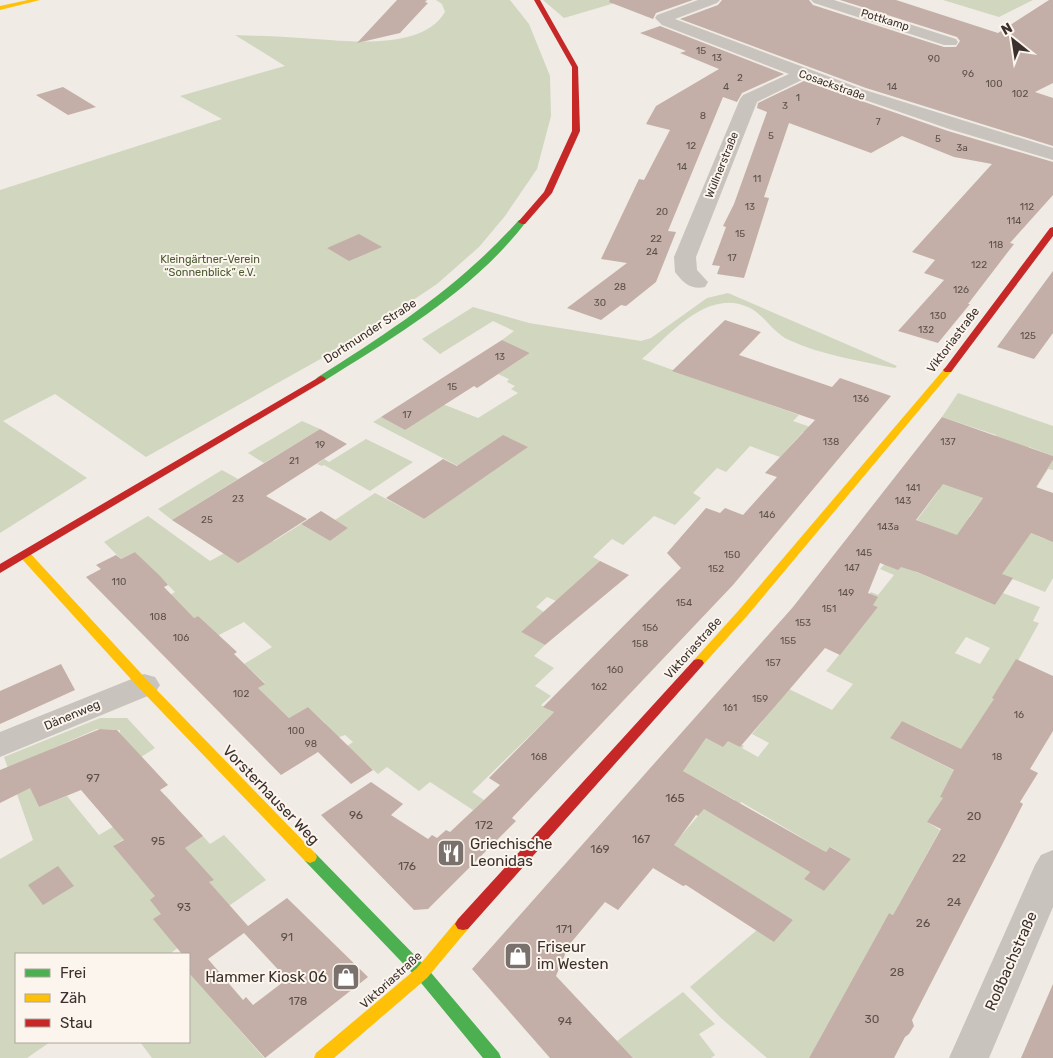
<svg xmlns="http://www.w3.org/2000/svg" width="1053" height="1058" viewBox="0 0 1053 1058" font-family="Rubik,sans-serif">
<rect width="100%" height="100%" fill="#f0ebe5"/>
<path fill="#d1d6bf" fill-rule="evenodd" d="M436 0H510L529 24 550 76 551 116 537 169 505 216 479 247 437 284 349 343 146 457 55 394 3 421 87 478 0 533V190L222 119 180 96 285 66 235 35C257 36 279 36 301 38 341 40 421 53 445 12L442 4Z
M543 0H625L564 18Z
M943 0H1033L999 17Z
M728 293 897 366 895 368C860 361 821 355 789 340 772 332 764 314 748 307 707 288 668 336 642 359L799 415 793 421 819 430 809 434 803 432 780 457 750 446 726 472 717 468 693 493 701 498 675 525 654 516 623 545 612 539 593 557 600 561 556 601 547 597 536 607 544 612 521 632 545 645 534 656 554 668 535 686 551 696 541 705 554 712 472 792 484 800 473 810 430 782 419 791 387 767 378 774 347 746 353 742 345 735 337 738 324 726 326 724 308 707 289 718 258 688 265 683 244 664 272 647 244 622 215 637 198 616 194 618 170 595 175 592 135 552 121 559 104 542 148 516 210 561 261 533 274 541 301 524 330 541 348 528 335 520 375 493 424 519 527 447 458 466 373 422 381 417 405 430 435 401 478 418 518 393 511 389 515 386 507 382 509 379 498 374 530 353 502 340 514 331 493 321 440 354 422 339 473 307 529 323 641 341 651 338 707 298Z
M958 393 1053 426V456L1029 447 1021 459 1048 468 1053 460V470L1048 469 1029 500 988 447 996 435 942 417Z
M302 421 320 429 264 463 248 453Z
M366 439 413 462 370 491 324 465 322 466 317 464 324 459 329 462Z
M222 470 238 479 172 520 158 509Z
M938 481 983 498 969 517 1024 530 1045 539 1053 527V578L1045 592 933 547 914 571 995 605 1003 593 1040 607 1033 621 1039 623 1009 677 1000 702 951 765 943 740 902 721 890 738 959 773 941 797 949 801 927 822 940 830 893 915 889 913 809 1058H767L721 1018 690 987 757 930 774 942 793 920 673 845 710 802 729 806 735 800 683 771 687 728 730 738 744 746 742 748 758 757 769 743 752 734 789 689 832 710 853 684 826 671 878 607 864 601 871 592 878 595 894 575 880 569 924 523 917 520 939 490ZM966 637 990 648 980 664 955 653ZM741 802 826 852 831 847 851 859 824 891 804 879 810 872 725 821Z
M100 718H127L155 748 141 757 120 733V730L97 729 19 763 39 807 67 796 99 835 166 796 176 807 113 846 139 877 203 836 210 844 224 835 266 880 197 928 200 932 172 952 173 954H16V1042H50L27 1058H0V859L33 840 4 757Z
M189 972 264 1058H152L140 1042H189Z
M683 992 715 1024 699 1034 715 1055 711 1058H633L617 1041Z"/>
<path fill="#c3afa7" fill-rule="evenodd" d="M397 0H427L425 2 428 3 400 33 357 43Z
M610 0H693L656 13 653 19 609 2Z
M722 0H809L813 5 944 47H956L960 41 957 37 840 0H896L998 33 1049 0H1053V83L1035 92 1053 98V146L866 88 680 19 718 5Z
M660 26 784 74 742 93 737 102 723 97 668 231 676 232 656 282 626 306 621 305 601 320 567 308 627 263 601 259 639 179 644 180 670 130 646 124 656 106 719 69 680 53 686 51 640 33Z
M804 81 948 131 1053 162V195L1010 243 1014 244 968 304H970L938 343 898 331 944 280 924 273 935 260 912 252 992 164 954 157 902 136 871 153 789 123 764 197 769 198 744 278 717 274 720 266 712 265 726 227 723 226 734 204 767 112 757 108 758 103Z
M63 87 96 107 68 115 36 95Z
M359 234 382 247 349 261 327 248Z
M1053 271V333L1034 359 997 347Z
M725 320 761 332 739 355 832 387 840 378 891 396 733 585 512 818 516 821 428 909 414 910 321 815 371 782 403 804 391 815 428 839 432 835 437 838 446 830 450 832 500 785 489 778 554 712 543 707 681 568 667 553 706 508 720 513 725 508 743 515 777 477 765 473 815 420 672 371Z
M502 340 530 353 477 388 474 386 405 430 381 417Z
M942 417 1053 456V460L1036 487 1053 493V542L1031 533 1002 574 1013 578 995 605 917 572 901 567 898 570 880 563 868 593 878 597 873 605 878 607 840 655 825 648 740 747 728 741 723 747 706 738 683 771 826 852 830 847 851 859 824 891 804 879 810 872 704 809 698 816 696 815 674 845 793 920 774 942 686 885 683 886 653 868 618 910 605 902 569 945 556 976 633 1058H550L472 969 793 607ZM943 484 983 498 957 535 916 520Z
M320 429 347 444 266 496 307 519 251 555 238 563 172 520Z
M503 435 528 447 424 519 386 498 443 459 457 466Z
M321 511 348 528 330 541 301 524Z
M135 552 160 576 168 585 164 587 194 618 198 616 237 652 234 654 265 684 258 688 289 718 308 707 373 770 351 784 318 752 281 775 86 577 101 569 96 565 116 555 121 559Z
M600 561 629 575 545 645 521 632Z
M1016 659 1053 676V731L1030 769 1038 773 1020 802 1023 804 912 1020 914 1026 909 1034 905 1037 894 1058H809L889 913 893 915 941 829 927 822 943 798 940 797 954 770 890 738 902 721 961 749 994 699 992 698Z
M61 664 75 690 0 724V691Z
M100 729 117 730 168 785 160 790 203 836 185 848 214 880 209 882 248 926 287 898 368 977 265 1058 189 973V954H182L153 919 161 914 150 900 155 896 113 846 124 840 81 790 39 807 30 788 0 803V770ZM244 933 287 979 253 1005 246 997 243 1000 208 959Z
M58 866 74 886 43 905 28 885Z
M1053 984V1058H1021Z"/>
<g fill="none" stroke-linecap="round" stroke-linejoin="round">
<path fill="#c9c3be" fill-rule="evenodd" d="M698 0H720L717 3 675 19 865 90 1053 148V160L949 129 804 79 757 102 696 257 697 270 708 282 705 287C691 290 683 283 675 272L674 257 740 99 743 95 789 74 662 25 655 18 657 15Z
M811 0H834L956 39 958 42 956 45H944L814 3Z
M144 674 155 677 160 685 155 693 0 757V732Z
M1053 850V907L989 1058H949L1035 865 1041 855Z"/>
<path fill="#4caf50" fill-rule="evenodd" d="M519 220H525L526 222C474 290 396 336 324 381H318L316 379 318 377C391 331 461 285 519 220Z
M310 851 315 853 427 968 499 1053 501 1058H483L417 978 305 861 303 857 305 853Z"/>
<path fill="#ffc107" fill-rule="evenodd" d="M28 0H40L0 10V6Z
M948 367 951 368 953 370 951 372 747 616 702 666H694L692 663 694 660 739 610 945 368Z
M25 551 29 552 149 682 315 853 317 857 315 861 310 863 305 861 139 688 21 558 19 555 21 552Z
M463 918 468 919 471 924 468 929 427 978 334 1058H314L316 1053 417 968 458 919Z"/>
<path fill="#c62828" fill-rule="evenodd" d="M534 0H540L578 67 580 131 552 193 525 224H522L518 222 544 192 572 131V67Z
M1053 227V236L951 372H945L943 370 945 368 1050 228Z
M321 376 324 377 326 379 324 381 0 573V564Z
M698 659 702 660 704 663 702 666 468 929 463 930 458 929 455 924 458 919 694 660Z"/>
</g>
<defs>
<g id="restaurant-square" transform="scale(1.4375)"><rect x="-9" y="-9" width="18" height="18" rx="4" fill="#7a716c" stroke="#fbf5ee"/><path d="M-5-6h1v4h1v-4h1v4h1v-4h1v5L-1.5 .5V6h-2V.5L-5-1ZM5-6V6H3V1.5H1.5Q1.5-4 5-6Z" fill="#fff"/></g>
<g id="shop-square" transform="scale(1.4375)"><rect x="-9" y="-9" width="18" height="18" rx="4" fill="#7a716c" stroke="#fbf5ee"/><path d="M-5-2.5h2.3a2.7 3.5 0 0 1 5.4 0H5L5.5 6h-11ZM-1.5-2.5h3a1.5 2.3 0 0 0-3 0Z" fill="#fff"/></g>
</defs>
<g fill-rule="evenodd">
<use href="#restaurant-square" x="451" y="853"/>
<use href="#shop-square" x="518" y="956"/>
<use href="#shop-square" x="346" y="977"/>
</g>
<g text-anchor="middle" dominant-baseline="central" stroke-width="4" stroke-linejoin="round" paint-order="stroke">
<g font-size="10" fill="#5d504a">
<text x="701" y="51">15</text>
<text x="717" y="58">13</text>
<text x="934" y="59">90</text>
<text x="968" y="74">96</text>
<text x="740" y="78">2</text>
<text x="994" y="84">100</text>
<text x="726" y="87">4</text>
<text x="892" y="87">14</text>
<text x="1020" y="94">102</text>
<text x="798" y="98">1</text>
<text x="785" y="106">3</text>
<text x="703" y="116">8</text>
<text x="878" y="122">7</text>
<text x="771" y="136">5</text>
<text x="938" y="139">5</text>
<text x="691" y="146">12</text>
<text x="962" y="148">3a</text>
<text x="682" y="167">14</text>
<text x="757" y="179">11</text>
<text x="750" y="207">13</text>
<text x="1027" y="207">112</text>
<text x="662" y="212">20</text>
<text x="1014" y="221">114</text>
<text x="740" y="234">15</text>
<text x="656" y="239">22</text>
<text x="996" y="245">118</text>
<text x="652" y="252">24</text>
<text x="732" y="258">17</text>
<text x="979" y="265">122</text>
<text x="620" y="287">28</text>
<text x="961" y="290">126</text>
<text x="600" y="303">30</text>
<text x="938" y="316">130</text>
<text x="926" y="330">132</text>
<text x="1028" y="336">125</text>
<text x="500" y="357">13</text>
<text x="452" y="387">15</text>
<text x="861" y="399">136</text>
<text x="407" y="415">17</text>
<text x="831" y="442">138</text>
<text x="948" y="442">137</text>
<text x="320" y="445">19</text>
<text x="294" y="461">21</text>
<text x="913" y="488">141</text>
<text x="238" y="499">23</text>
<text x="903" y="501">143</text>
<text x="767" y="515">146</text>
<text x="207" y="520">25</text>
<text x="888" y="527">143a</text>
<text x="864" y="553">145</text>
<text x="732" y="555">150</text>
<text x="852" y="568">147</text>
<text x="716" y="569">152</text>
<text x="119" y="582">110</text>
<text x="846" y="593">149</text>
<text x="684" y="603">154</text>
<text x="829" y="609">151</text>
<text x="158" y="617">108</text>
<text x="803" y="623">153</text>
<text x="650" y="628">156</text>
<text x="181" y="638">106</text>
<text x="788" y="641">155</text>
<text x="640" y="644">158</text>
<text x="773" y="663">157</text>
<text x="615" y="670">160</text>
<text x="599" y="687">162</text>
<text x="241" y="694">102</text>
<text x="760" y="699">159</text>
<text x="730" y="708">161</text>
<text x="1019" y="715">16</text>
<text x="296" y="731">100</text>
<text x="311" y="744">98</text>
<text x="539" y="757">168</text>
<text x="997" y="757">18</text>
</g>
<g font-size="11" fill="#3b302b" stroke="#fbf5ee">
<text transform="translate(885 20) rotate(17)">Pottkamp</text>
<text transform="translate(832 85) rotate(20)">Cosackstraße</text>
<text transform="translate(722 165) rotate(-68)">Wüllnerstraße</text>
</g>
<g font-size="11" fill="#4a5a2e" stroke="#fbf5ee">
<text x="210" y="259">Kleingärtner-Verein<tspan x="210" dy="13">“Sonnenblick” e.V.</tspan></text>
</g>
<g font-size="12" fill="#3b302b" stroke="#fbf5ee">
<text transform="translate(370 331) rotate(-33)">Dortmunder Straße</text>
<text transform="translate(953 340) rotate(-53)">Viktoriastraße</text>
<text transform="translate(693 648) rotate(-48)">Viktoriastraße</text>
<text transform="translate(72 715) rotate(-23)">Dänenweg</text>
<text transform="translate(391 980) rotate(-42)">Viktoriastraße</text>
</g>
<g font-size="12" fill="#5d504a">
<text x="93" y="778">97</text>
<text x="675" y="798">165</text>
<text x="356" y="815">96</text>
<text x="974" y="816">20</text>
<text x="484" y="825">172</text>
<text x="641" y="839">167</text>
<text x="158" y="841">95</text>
<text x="600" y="849">169</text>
<text x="959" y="858">22</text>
<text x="407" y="866">176</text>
<text x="954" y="902">24</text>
<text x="184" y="907">93</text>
<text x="923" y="923">26</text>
<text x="564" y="929">171</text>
<text x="287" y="937">91</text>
<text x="897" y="972">28</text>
<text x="298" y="1001">178</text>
<text x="872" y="1019">30</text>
<text x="565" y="1021">94</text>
</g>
<g font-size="15" fill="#3b302b" stroke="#fbf5ee">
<text transform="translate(271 795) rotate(46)">Vorsterhauser Weg</text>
<text transform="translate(1011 961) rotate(-66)">Roßbachstraße</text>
</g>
<g font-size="15" fill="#3b302b" stroke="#fbf5ee" text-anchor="start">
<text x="470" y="844">Griechische<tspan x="470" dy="17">Leonidas</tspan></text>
<text x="537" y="947">Friseur<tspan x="537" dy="17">im Westen</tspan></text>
<text x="327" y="977" text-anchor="end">Hammer Kiosk 06</text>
</g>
</g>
<rect x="15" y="953" width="175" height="90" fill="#fbf5ee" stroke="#aea6a0"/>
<rect x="25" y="969" width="25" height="8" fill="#4caf50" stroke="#aea6a0"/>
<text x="60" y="978" font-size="15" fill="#3b302b">Frei</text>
<rect x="25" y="994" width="25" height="8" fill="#ffc107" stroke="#aea6a0"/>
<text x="60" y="1003" font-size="15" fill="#3b302b">Zäh</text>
<rect x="25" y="1019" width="25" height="8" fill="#c62828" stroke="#aea6a0"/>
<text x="60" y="1028" font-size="15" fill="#3b302b">Stau</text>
<g transform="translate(1013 40) rotate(330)" stroke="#fbf5ee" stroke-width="4" paint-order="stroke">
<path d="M0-4L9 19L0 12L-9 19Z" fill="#3b302b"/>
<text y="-8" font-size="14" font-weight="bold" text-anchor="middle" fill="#3b302b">N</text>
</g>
</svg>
